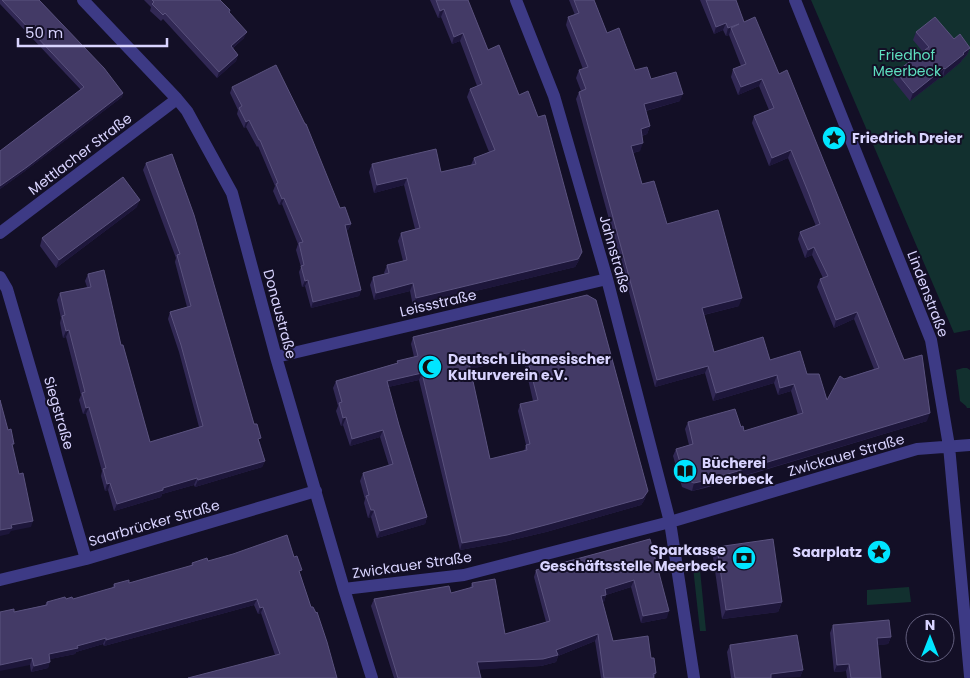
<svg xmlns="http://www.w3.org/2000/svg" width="970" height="678" viewBox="0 0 970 678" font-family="Poppins,sans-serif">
<rect width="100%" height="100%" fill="#130f26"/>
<path fill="#12302f" d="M811 0H970V330L954 333Z
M963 368H967L970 370V408H967L966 406 960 401 956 370Z
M693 567 700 570 706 631H700Z
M909 587 911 602 867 605V590Z"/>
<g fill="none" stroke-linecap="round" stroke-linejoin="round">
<path stroke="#3d3a85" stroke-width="12" d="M83 0 177 99 187 111 232 193 276 357 344 589 372 678
M516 0 554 96 607 279 670 522 694 678
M795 0 931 340 949 446 970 676
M0 233 177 99
M0 277 7 289 86 559
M276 357 607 279
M0 580 86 559 316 491
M344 589 464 575 670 522 917 449 970 445"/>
</g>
<path fill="#312854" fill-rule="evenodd" d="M0 0H39L123 93 122 97 25 171 0 189V151L81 90 0 4Z
M144 0H220L230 10 229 13 244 38 233 48 238 55 236 61 217 78 163 19 161 21 150 11 151 7Z
M430 0H468L488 50 519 95 582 252 579 260 575 267 413 306 410 291 374 300 370 285 373 277 385 274 384 273 387 265 403 261 398 241 401 233 415 229 404 185 374 193 369 172 372 164 441 172 471 165 474 158 489 152 467 97 470 89 477 86 460 41 452 44 441 17 438 18Z
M569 0H594L607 33 635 70 651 79 680 101 646 111 650 126 647 134 642 136 640 151 633 153 642 184 667 224 739 306 704 315 714 352 770 360 807 374 827 400 844 379 874 369 854 319 834 328 817 287 820 279 823 278 812 255 805 258 798 239 800 232 816 226 806 202 788 158 769 166 752 123 754 116 769 110 759 86 738 95 731 77 733 69 741 66 729 35 726 36 723 30 714 34 700 0H736L744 22 779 74 927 421 705 488 692 491 682 487 673 456 676 449 689 445 685 429 688 422 741 427 744 431 798 415 791 391 778 395 774 383 713 401 705 373 655 387 576 99 579 92 581 91 576 78 579 70 583 69 566 25 568 17 575 15Z
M916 32 954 39 970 47V48L967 55 962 60 961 62 943 77 942 76 910 101 893 80 896 72 923 52 913 40Z
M232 87 340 208 351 224 348 230H346L361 290 359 296 311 308 305 286 302 287 299 272 301 267 296 250 298 244 282 204 279 205 273 191 275 186 258 146 257 147 246 127 244 128 237 114 238 110 230 93Z
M146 163 260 443 265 461 262 467 195 487 194 485 162 494 161 497 114 511 108 490 105 491 101 476 102 471 86 414H83L79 400 81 395 66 337 63 338 60 323 61 318 57 300 60 293 87 287 85 281 88 274 121 345 150 442 199 427 179 352 168 319 170 312 187 307 175 262 176 258 143 170Z
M137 207 56 268 40 246 42 238Z
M587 295 645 499 641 505 546 532 504 542 460 550 419 380 388 387 399 425 427 517 425 524 377 538 371 517 368 518 364 503 365 499 360 481 363 473 389 466 380 437 350 446 343 425 341 426 336 411 338 406 333 388 336 381 397 363V361L414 357 411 344 413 337ZM523 357 533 401 520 404 518 411 526 445 524 451 490 459 470 369Z
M650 539 667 618 641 623 631 587 606 595 604 602H602L613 641 651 658 656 673 654 678H601L595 641 558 656 556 662 541 666 479 669 481 678H394L371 606 374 599 451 593 470 588 472 583 505 634 546 622 534 577 536 570Z
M717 547 782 602 778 612 722 619 713 557Z
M208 561 300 574 311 607 327 642 275 655 261 613 258 614 254 605 104 646 103 644 76 652 75 654 50 659 48 668 31 672 30 665 14 612 45 605 47 602 66 599H73L112 588 114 584 129 583 191 566 192 563Z
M833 625 891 637 888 644 878 645 881 678H847L846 671 834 672 830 633Z
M730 645 803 670 800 677 731 678 727 652Z"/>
<path fill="#1d163a" d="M444 9 441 17 438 18 440 11Z
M726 23 723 30 714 34 716 27Z
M739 24 731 28 729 35 726 36 728 28Z
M247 32 244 38 228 52 231 46Z
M463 33 460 41 452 44 454 37Z
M970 48 967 55 962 60 961 62 943 77 945 69Z
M238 55 236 61 217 78 219 72Z
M944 68 942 76 910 101 913 93Z
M762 79 759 86 738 95 741 87Z
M123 93 122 97 25 171 0 189V186Z
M683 94 680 101 641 112 644 104Z
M249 120 246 127 244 128 246 122Z
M650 126 647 134 638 137 641 129Z
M643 143 640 151 628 154 631 146Z
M791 150 788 158 769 166 772 158Z
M407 178 404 185 374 193 377 185Z
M284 198 282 204 279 205 282 199Z
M140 200 137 207 56 268 59 260Z
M351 224 348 230 342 231 345 225Z
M814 247 812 255 805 258 808 250Z
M582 252 579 260 575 267 413 306 416 298Z
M308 280 305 286 302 287 305 281Z
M413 283 410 291 374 300 376 293Z
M361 290 359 296 311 308 313 302Z
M742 298 739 306 699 316 702 308Z
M857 312 854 319 834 328 836 320Z
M69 330 66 337 63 338 66 331Z
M525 350 523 357 466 370 469 363Z
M708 366 705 373 655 387 657 380Z
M422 373 419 380 384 388 387 381Z
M777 375 774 383 713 401 716 393Z
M794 384 791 391 778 395 780 388Z
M89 407 86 414H83L86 408Z
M930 413 927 421 692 491 694 483Z
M346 417 343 425 341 426 343 418Z
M383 430 380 437 350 446 352 439Z
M265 461 262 467 195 487 198 480Z
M197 478 194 485 162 494 161 497 114 511 117 504 163 488Z
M110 483 108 490 105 491 107 484Z
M648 491 645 499 641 505 546 532 504 542 460 550 462 543Z
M371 510H374L371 517 368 518Z
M427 517 425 524 377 538 380 531Z
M33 521 31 527 11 531 9 534 0 536V530L11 525Z
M634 580 631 587 606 595 604 602 598 604 605 589Z
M257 599 254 605 104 646 106 640Z
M782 602 778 612 722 619 726 610Z
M263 607 261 613 258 614 260 608Z
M669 611 667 618 641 623 643 616Z
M598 634 595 641 558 656 556 662 541 666 474 670 477 662 556 650Z
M891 637 888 644 874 646 877 638Z
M106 638 103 644 76 652 75 654 46 660 49 654Z
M32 658 30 665 0 671V665Z
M50 662 48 668 31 672 34 666Z
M849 664 846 671 834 672 837 665Z
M803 670 800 677 769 678 771 674Z"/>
<path fill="#433a66" stroke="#5a527e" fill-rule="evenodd" d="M2 0H39L104 68 123 93 27 167 0 186V151L84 87Z
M152 0H220L230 10 229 12 247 32 231 46 238 55 219 72 165 13 163 15 152 4 154 2Z
M436 0H468L488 50 499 45 519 95 528 91 538 117 545 115 582 252 578 259 416 298 413 283 376 293 373 277 389 273 387 265 407 260 401 233 420 228 407 178 377 185 372 164 436 149 441 172 476 164 474 158 495 150 470 89 482 84 463 33 454 37 444 9 440 11Z
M574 0H594L607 33 619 28 635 70 647 67 651 79 676 72 683 94 644 104 650 126 641 129 643 143 631 146 642 184 654 181 667 224 718 210 742 298 702 308 714 352 763 337 770 360 800 351 807 374H819L827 400 840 376 844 379 879 368 857 312 836 320 820 279 828 276 814 247 808 250 800 232 820 224 809 194 791 150 772 158 754 116 774 108 762 79 741 87 733 69 746 64 731 28 739 24 728 28 726 23 716 27 706 0H736L744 22 755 17 779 74 787 70 904 360 922 355 930 413 708 480 694 483 685 479 676 449 693 444 688 422 735 409 741 427 743 426 744 431 803 413 794 384 780 388 777 375 716 393 708 366 657 380 579 92 586 89 579 70 588 67 568 17 579 13Z
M935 17 954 39 960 34 970 48 963 53 964 54 945 69 944 68 913 93 896 72 929 47 916 32Z
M276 65 305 124H306L340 208 345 207 351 224 345 225 361 290 313 302 308 280 305 281 301 266 304 265 299 243 303 242 284 198 282 199 279 192 276 184 278 183 260 140H259L249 120 246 122 239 108 242 106 232 87Z
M172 154 194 215 254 424H257L261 438 258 439 265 461 198 480 197 478 163 488V490L117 504 110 483 107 484 103 469 106 468 89 407 86 408 82 393 85 392 69 330 66 331 62 316 65 315 60 293 91 287 88 274 104 270 121 345H123L150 442 203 426 181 345 170 312 191 306 177 255 180 254 146 163Z
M123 177 140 200 59 260 42 238Z
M587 295 596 300 648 491 643 498 549 524 507 535 462 543 422 373 387 381 399 425 427 517 380 531 374 510H371L366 496 369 495 363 473 393 464 383 430 352 439 346 417 343 418 339 403 342 402 336 381 398 363 397 361 418 356 413 337ZM525 350 538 400 520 404 530 444 526 445 527 450 490 459 469 363Z
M0 400 8 430 11 429 14 444H12L19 474 23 473 33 521 11 525 12 528 0 530Z
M287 535 294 557 297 556 302 570 299 571 311 607H313L316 613 317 612 327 642 337 678H188L280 654 263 607 260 608 257 599 106 640V638L77 646 78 648 49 654 50 662 34 666 32 658 0 665V612L14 609V612L47 605V602L65 597 66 599 72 597 73 599 115 587 114 584 129 580V583L193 565 192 563 207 558 208 561 233 554Z
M650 539 669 611 643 616 634 580 605 589 606 595 601 596 613 641 648 636 651 658H654L656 673 653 674 654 678H604L598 634 556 650 558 655 543 659 477 662 481 678H398L374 599 449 586 451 593 473 587 472 583 495 579 505 634 550 621 536 570Z
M773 539 782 602 726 610 717 547Z
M889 620 891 637 877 638 881 678H851L849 664 837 665 833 625Z
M797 635 803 670 771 674V678H735L730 645Z"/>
<defs>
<g id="sight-disc" transform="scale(1.25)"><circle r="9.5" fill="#00e5ff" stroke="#130f26"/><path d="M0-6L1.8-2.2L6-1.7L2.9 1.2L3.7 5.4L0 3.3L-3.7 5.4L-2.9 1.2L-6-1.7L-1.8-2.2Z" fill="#111"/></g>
<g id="mosque-disc" transform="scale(1.25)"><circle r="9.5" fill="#00e5ff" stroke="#130f26"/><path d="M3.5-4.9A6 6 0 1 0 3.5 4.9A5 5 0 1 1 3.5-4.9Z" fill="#111"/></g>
<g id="library-disc" transform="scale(1.25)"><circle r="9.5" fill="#00e5ff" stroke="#130f26"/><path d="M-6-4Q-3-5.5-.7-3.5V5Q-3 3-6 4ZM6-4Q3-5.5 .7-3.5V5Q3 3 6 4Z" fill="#111"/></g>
<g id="bank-disc" transform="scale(1.25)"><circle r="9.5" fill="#00e5ff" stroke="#130f26"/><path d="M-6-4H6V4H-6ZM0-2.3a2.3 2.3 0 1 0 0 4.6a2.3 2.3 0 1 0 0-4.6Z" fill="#111"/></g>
</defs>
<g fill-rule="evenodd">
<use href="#sight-disc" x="834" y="138"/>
<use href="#mosque-disc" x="430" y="367"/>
<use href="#library-disc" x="685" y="471"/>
<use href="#sight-disc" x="879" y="552"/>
<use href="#bank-disc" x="744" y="558"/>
</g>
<g text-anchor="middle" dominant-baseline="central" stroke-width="4" stroke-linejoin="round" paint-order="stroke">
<g font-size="14" fill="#5fe0c0" stroke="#130f26">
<text x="907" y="55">Friedhof<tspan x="907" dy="16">Meerbeck</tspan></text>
</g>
<g font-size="14" font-weight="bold" fill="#d9d4ff" stroke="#130f26" text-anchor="start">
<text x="852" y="138">Friedrich Dreier</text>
<text x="448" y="359">Deutsch Libanesischer<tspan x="448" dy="16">Kulturverein e.V.</tspan></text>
<text x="702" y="463">Bücherei<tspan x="702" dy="16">Meerbeck</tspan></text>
<text x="726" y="550" text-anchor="end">Sparkasse<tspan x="726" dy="16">Geschäftsstelle Meerbeck</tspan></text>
<text x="862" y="552" text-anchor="end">Saarplatz</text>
</g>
<g font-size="14" fill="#d9d4ff" stroke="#130f26">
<text transform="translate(80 154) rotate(-37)">Mettlacher Straße</text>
<text transform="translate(615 254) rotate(74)">Jahnstraße</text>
<text transform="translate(928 294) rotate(69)">Lindenstraße</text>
<text transform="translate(438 303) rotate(-13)">Leissstraße</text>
<text transform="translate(280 314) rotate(75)">Donaustraße</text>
<text transform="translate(59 413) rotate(74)">Siegstraße</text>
<text transform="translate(846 455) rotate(-16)">Zwickauer Straße</text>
<text transform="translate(154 523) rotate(-16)">Saarbrücker Straße</text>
<text transform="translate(412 565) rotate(-8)">Zwickauer Straße</text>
</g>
</g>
<g transform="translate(930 638)"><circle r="24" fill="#130f26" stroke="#625e7d"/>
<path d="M0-4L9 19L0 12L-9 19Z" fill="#00e5ff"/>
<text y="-8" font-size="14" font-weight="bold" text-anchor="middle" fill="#d9d4ff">N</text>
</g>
<path d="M18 38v8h149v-8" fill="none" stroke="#d9d4ff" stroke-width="2.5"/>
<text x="25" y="38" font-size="15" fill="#d9d4ff" stroke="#130f26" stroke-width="4" paint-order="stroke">50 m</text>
</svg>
